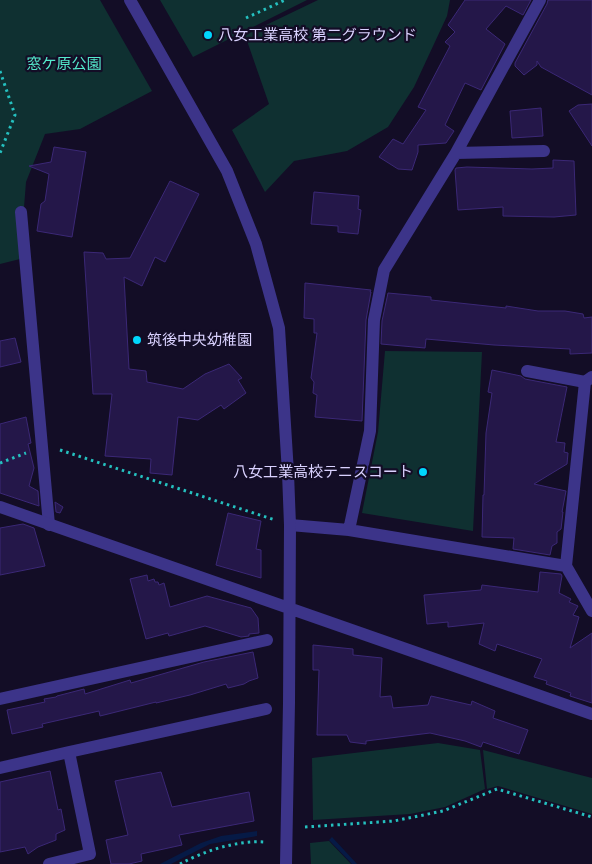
<svg xmlns="http://www.w3.org/2000/svg" width="592" height="864" viewBox="0 0 592 864" font-family="Figtree,'Noto Sans JP',sans-serif">
<rect width="100%" height="100%" fill="#130d26"/>
<path fill="#0f3031" d="M0 0H100L152 91 80 129 45 134 26 182 20 259 0 264Z
M160 0H307L193 57Z
M318 0H450L447 16 414 87 388 127 347 151 294 161 265 192 232 130 269 104 245 35Z
M385 351 482 352 473 531 362 513 378 432Z
M438 743 480 750 485 789 445 807 410 814 313 820 312 758Z
M483 750 592 778V814L498 786 487 789Z
M329 841 351 864H311L310 843Z"/>
<path fill="#061a46" d="M257 831V836L210 844 171 864H160L201 843 221 836Z
M332 837 357 864H352L329 840Z"/>
<path fill="#241749" stroke="#3b2876" d="M465 0H531L523 15 506 6 486 29 505 44 481 90 465 83 445 125 454 131 446 143 418 145V152L412 170 398 169 379 157 393 139 403 144 426 110 418 107 450 46 445 42 455 32 448 25Z
M548 0H592V95L541 67 537 61V65L524 75 515 66V63L547 4Z
M592 104V146L569 111 578 105Z
M541 108 543 136 512 138 510 111Z
M54 147 86 152 72 237 37 231 41 204 45 201 49 174 29 166 51 162Z
M553 160 574 161 576 215 554 217 503 216V207L458 210 455 170 456 168 467 167 532 169 553 168Z
M170 181 199 194 165 262 155 257 142 286 124 277 129 369 146 371 147 382 183 389 205 374 229 364 242 378 238 380 246 393 224 409 221 405 198 420 178 417 172 475 150 473 151 459 105 456 112 394H93L84 252 103 253 106 259 130 258Z
M314 192 359 196 358 209 361 210 358 234 338 232V226L311 224Z
M305 283 371 290 370 292H371L366 320 362 421 315 417 317 395 313 393 314 382 311 378 317 333H314V319L304 318Z
M388 293 431 297V300L506 308V306L538 311H565L583 314 584 318 592 317V353L570 354V349L494 345 426 339 425 348 381 344 382 321Z
M15 338 21 362 0 367V341Z
M492 370 521 376 525 379 567 387 556 442 565 443 564 452 568 453 567 464 534 484 566 491 562 512H563L561 529 557 532V543L552 546 550 555 513 549 514 538 482 537 483 495H484L486 433 492 393 488 392Z
M26 417 31 443 28 444 34 468 29 486 38 491 39 506 0 493V424Z
M55 502 63 507 60 513 56 512Z
M228 513 261 521 256 549 261 550V578L216 565Z
M23 524 34 528 45 566 0 575V528Z
M540 572 561 574 562 576 559 593 571 599 569 602 578 606 573 615 579 617 570 648 592 633V703L570 696 571 693 546 684 547 681 534 677 542 659 497 644 495 651 479 644 484 623 448 627V622L427 624 424 595 481 590 482 585 538 592Z
M147 575 148 581 154 579 155 582H158L159 585 164 583 170 607 207 596 251 608 258 618 259 633 249 634V636L241 637 205 626 169 636 168 633 146 639 130 579Z
M313 645 353 649V655L382 658 380 697 391 696 393 708 428 705 431 696 471 705 472 701 495 711 493 718 528 730 519 754 483 742 481 747 465 741 430 733 366 741V744L350 742 347 735H317L319 670H313Z
M253 652 258 678 249 681 244 684 228 688 226 684 190 695 156 703V702L100 716 99 711 42 724 43 727 12 734 7 710 45 702 44 699 56 697 57 696 84 689 85 694 130 680 131 683 204 662Z
M50 771 58 810 61 809 65 830 56 834V840L38 847 28 854 25 847 0 852V782Z
M161 772 172 807 249 792 254 821 179 835 182 845 141 854 142 861 129 864H111L106 840 128 835 115 781Z"/>
<g fill="none" stroke-linecap="round" stroke-linejoin="round">
<path stroke="#25c0bf" stroke-width="3" stroke-dasharray="2.5 4" stroke-linecap="butt" d="M246 18 285 0
M0 71 15 115 0 153
M60 450 275 520
M0 463 26 453
M305 827 394 821 443 811 497 789 592 817
M180 864C204 851 237 840 265 842"/>
<path stroke="#3c3489" stroke-width="12" d="M456 153 544 151
M21 212 49 525
M527 371 585 382
M592 377 585 382 566 566 592 611
M290 525 349 530 370 431 374 320 384 270 456 153 540 0
M349 530 566 566
M0 699 267 640
M69 752 266 709
M0 768 69 752 90 854 49 864"/>
<path stroke="#3c3489" stroke-width="12" d="M130 0 227 171 256 244 279 328 288 473 290 525 289 703 286 864
M0 507 592 714"/>
</g>
<g fill="#00d6fd" stroke="#130d26" stroke-width="2">
<circle cx="208" cy="35" r="5"/>
<circle cx="137" cy="340" r="5"/>
<circle cx="423" cy="472" r="5"/>
</g>
<g text-anchor="middle" dominant-baseline="central" stroke-width="4.5" stroke-linejoin="round" paint-order="stroke">
<g font-size="15" fill="#dad2ff" stroke="#130d26" text-anchor="start">
<text x="218" y="35">八女工業高校 第二グラウンド</text>
<text x="147" y="340">筑後中央幼稚園</text>
<text x="413" y="472" text-anchor="end">八女工業高校テニスコート</text>
</g>
<g font-size="15" fill="#54e9cc" stroke="#130d26">
<text x="64" y="64">窓ケ原公園</text>
</g>
</g>
</svg>
